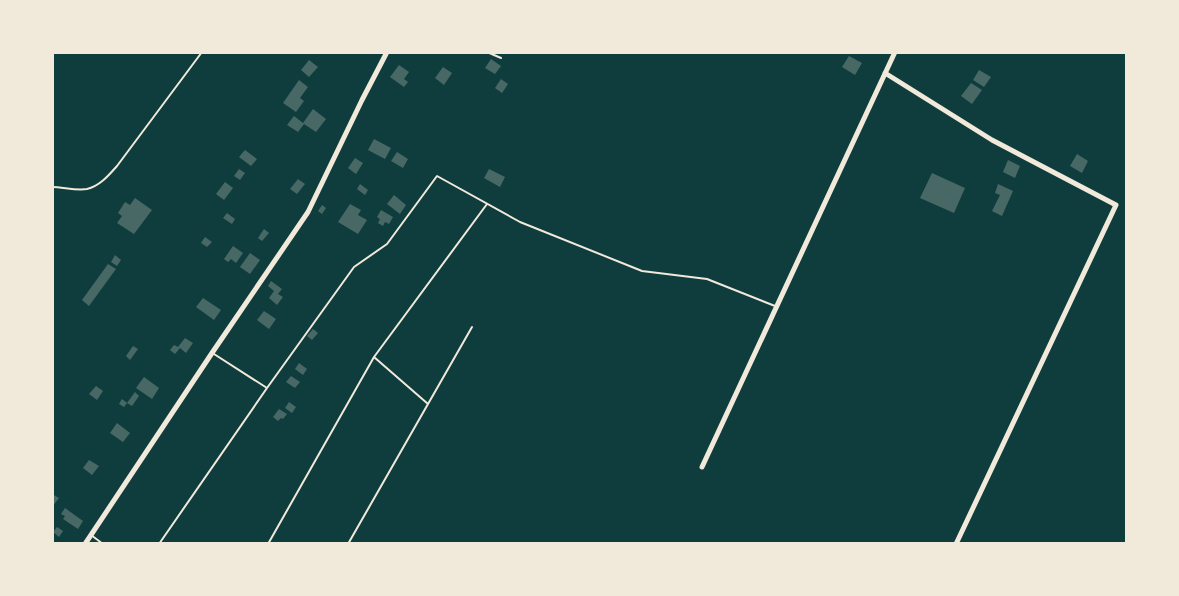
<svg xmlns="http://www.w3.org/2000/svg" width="1179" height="596" viewBox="0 0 1179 596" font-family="Ubuntu,sans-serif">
<rect width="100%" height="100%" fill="#0f3d3e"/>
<path fill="#486865" d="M849 56 862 63 855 75 842 67Z
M491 59 501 66 495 74 485 68Z
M309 60 318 67 309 77 301 70Z
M399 65 409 72 404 79 408 82 404 87 390 77Z
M443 67 452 73 444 85 435 78Z
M979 70 991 77 984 87 973 80Z
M501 79 508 84 502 93 495 88Z
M299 80 308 87 300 98 304 101 296 112 283 103Z
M971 83 982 90 972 104 961 96Z
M313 109 326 119 316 132 304 124 298 132 287 125 294 116 303 123Z
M374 139 391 148 385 159 368 150Z
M245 150 257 159 251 166 239 157Z
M397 152 408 159 403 168 391 161Z
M1077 154 1088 161 1082 173 1070 166Z
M355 158 363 163 356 174 348 168Z
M1008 160 1020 166 1015 178 1003 172Z
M239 169 245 173 240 180 234 176Z
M489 169 505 177 500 187 484 178Z
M932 173 965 188 954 213 920 198Z
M298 179 305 184 297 194 290 189Z
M225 182 233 188 224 200 216 194Z
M360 184 368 190 365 195 357 189Z
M998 184 1013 191 1002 216 992 211 1000 195 995 193Z
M394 195 406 205 400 214 387 204Z
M135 198 152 210 134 234 117 223 122 216 118 213 125 202 130 205Z
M350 204 361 210 358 215 367 220 358 234 338 222Z
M322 205 326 208 322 214 318 211Z
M381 210 393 217 389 224 385 222 383 226 378 223 380 219 377 217Z
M227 213 235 219 232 224 223 218Z
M264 229 269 233 262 241 258 238Z
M205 237 212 242 207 247 201 243Z
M233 246 243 253 236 263 231 259 228 262 224 259Z
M250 253 260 260 250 274 240 267Z
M115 255 121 260 117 266 111 262Z
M108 264 116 269 89 306 82 300Z
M271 281 282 289 278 294 283 297 277 305 269 298 274 291 268 286Z
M203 298 221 310 214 320 196 307Z
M264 311 276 319 269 329 257 320Z
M313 329 318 333 312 340 307 336Z
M185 338 193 343 186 353 180 348 175 354 170 350 174 345 178 347Z
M133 346 138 349 130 360 126 356Z
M299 363 307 369 303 375 295 369Z
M291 376 300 382 295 388 286 382Z
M144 377 159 388 152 399 136 388Z
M96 386 103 391 97 400 89 394Z
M135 392 139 396 132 406 127 403Z
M122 399 127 403 124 407 119 404Z
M289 402 296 407 292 413 285 408Z
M279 409 287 414 283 419 281 418 278 421 273 417Z
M117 423 130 433 123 442 110 433Z
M89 460 99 466 92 475 83 468Z
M52 494 59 498 52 507Z
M65 508 83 521 78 529 63 519 65 516 61 514Z
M57 527 63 531 59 537 53 532Z"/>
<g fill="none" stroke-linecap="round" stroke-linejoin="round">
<path stroke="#f1e9da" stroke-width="2" d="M487 52 501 58
M52 187C63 187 76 191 87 189 100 186 109 175 117 166L202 52
M214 354 267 388
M374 357 428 404
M91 535 103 544
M159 544 267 388 354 267 387 244 437 176 520 222 642 271 707 279 775 306
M268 544 374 357 487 204
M348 544 472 327"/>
<path stroke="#f1e9da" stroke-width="5" d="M885 73 992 140 1116 205 956 544
M702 467 895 52
M85 544 212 353 308 212 362 100 387 52"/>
</g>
<rect width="1179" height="596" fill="none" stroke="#f1e9da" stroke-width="108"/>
</svg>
